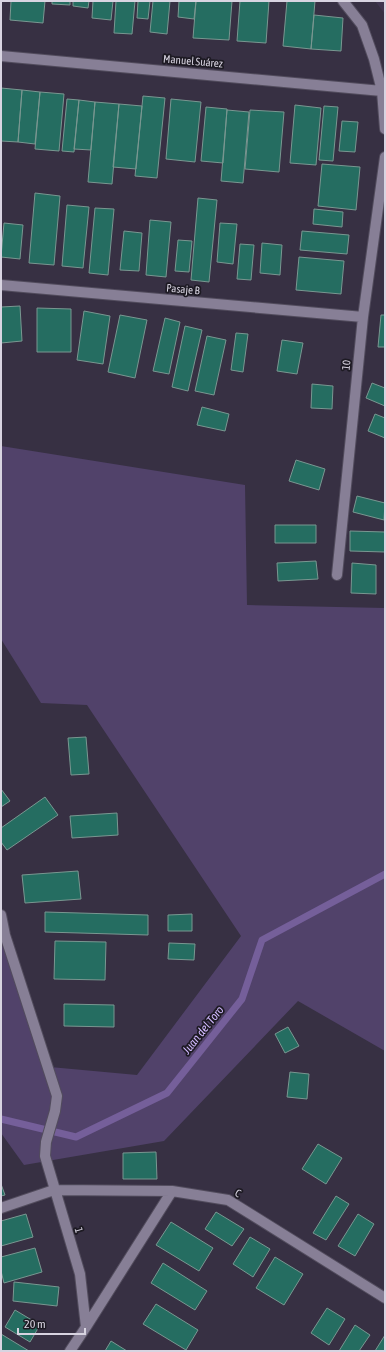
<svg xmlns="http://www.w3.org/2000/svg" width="386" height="1352" viewBox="0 0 386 1352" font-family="'Asap Condensed',sans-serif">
<rect width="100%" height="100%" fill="#373043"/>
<path fill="#403650" d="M375 1H385V14Z"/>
<path fill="#51426a" d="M1 446 245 485 247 605 385 608V1051L298 1001 164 1141 24 1165 1 1133V942L50 1067 137 1075 241 936 87 705 41 703 1 639Z"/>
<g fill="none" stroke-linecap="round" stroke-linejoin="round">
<path stroke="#755f9a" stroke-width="7" d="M1 1119 76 1137 167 1093 242 999 262 940 385 874"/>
</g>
<path fill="#256d61" stroke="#799791" d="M11 1H45L43 23 10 20Z
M52 1H70V5L52 4Z
M73 1H89L88 8 73 6Z
M93 1H113L111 20 92 18Z
M116 1H135L132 34 114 33Z
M138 1H150L148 19 137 18Z
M153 1H170L167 34 150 32Z
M179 1H196L194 19 178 17Z
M196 1H232L229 40 193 38Z
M240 1H269L266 43 237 41Z
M287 1H315L311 49 283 46Z
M314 15 343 18 341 51 311 49Z
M1 88 22 90 18 142 1 141Z
M22 90 40 92 35 144 18 142Z
M40 92 64 94 59 151 35 149Z
M143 96 165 98 157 178 135 176Z
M67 99 79 100 74 152 62 151Z
M171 99 201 102 195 162 166 159Z
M79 100 95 102 91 150 74 149Z
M95 102 119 104 112 184 88 182Z
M119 104 142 106 136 169 113 167Z
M295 105 321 108 316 165 290 163Z
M324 106 338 107 333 161 319 160Z
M206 107 227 109 223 163 201 161Z
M227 110 249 112 243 183 221 181Z
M250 110 284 112 279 172 245 169Z
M342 121 358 122 355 152 339 151Z
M322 164 360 167 356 210 318 206Z
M35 193 60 196 54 265 29 263Z
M198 198 217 200 209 282 191 280Z
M67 205 89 207 83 268 62 266Z
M95 208 114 209 108 275 89 273Z
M314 209 343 212 342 227 313 224Z
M150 220 171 222 166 277 146 275Z
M4 223 23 225 20 259 1 257Z
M220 223 237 224 233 264 217 262Z
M124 231 142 233 139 271 120 270Z
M302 231 349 235 347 254 300 250Z
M178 240 192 241 189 272 175 271Z
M262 243 282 245 280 275 260 273Z
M240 244 254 245 251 280 237 279Z
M299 257 344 261 341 294 296 290Z
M20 306 22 341 1 343V307Z
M37 308 71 309V352H37Z
M84 311 110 316 103 364 77 360Z
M120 315 147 320 135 378 108 372Z
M381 315H385V347H378Z
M165 318 180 322 169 374 153 371Z
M185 326 202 330 188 391 172 387Z
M236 333 248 334 243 372 231 370Z
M207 336 226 340 214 395 195 391Z
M282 340 303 343 297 374 277 371Z
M372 383 385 388V406L366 398Z
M312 384 333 386 332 409 311 408Z
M202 407 229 414 225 431 197 425Z
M375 414 385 418V438L368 431Z
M296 460 325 469 319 490 289 481Z
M357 496 385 503 384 520 353 512Z
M275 525H316V543H275Z
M350 531 385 532V552L350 551Z
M316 561 318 579 278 581 277 563Z
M352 563 376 565V594L351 593Z
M86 737 89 774 71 775 68 738Z
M1 789 10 801 1 807Z
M45 797 58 815 7 850 1 842V828Z
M117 813 118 835 72 838 70 816Z
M78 871 81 899 25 903 22 875Z
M45 912 148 915V935L45 932Z
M192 914V931H168V915Z
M55 941 106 942 105 980 54 979Z
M169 943 195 944 194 960 168 959Z
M64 1004 114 1005V1027L64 1026Z
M288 1027 299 1046 285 1053 275 1034Z
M290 1072 309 1074 307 1099 287 1097Z
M318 1144 342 1158 326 1184 302 1169Z
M156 1152 157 1179H123V1153Z
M1 1184 5 1195 1 1196Z
M336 1196 349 1204 326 1240 313 1233Z
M216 1212 244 1229 232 1246 205 1229Z
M26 1214 33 1237 1 1246V1221Z
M358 1214 374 1224 355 1256 338 1246Z
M171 1222 213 1248 199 1271 156 1245Z
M250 1237 270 1249 253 1277 233 1264Z
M35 1248 42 1272 4 1283 1 1271V1257Z
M275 1257 303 1274 284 1305 256 1288Z
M163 1263 207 1291 195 1310 151 1283Z
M14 1282 59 1287 57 1306 13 1301Z
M156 1304 198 1330 186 1350 143 1324Z
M327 1308 345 1319 329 1345 311 1333Z
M15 1310 40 1325 30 1342 5 1327Z
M355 1325 370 1335 359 1351H339Z
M1 1334 29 1351H1Z
M385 1335V1351H375Z
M111 1341 127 1351H105Z"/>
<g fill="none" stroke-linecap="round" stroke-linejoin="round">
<g stroke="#524c5d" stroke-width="12">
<path id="minor" d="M343 1 362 25 374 59 382 91 385 129
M1 56 382 91
M1 285 363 317
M337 575 363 317 385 157
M1 915 5 935 57 1096 55 1111 46 1142 45 1156 80 1274 86 1327 70 1351
M1 1208 54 1190 172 1191 228 1200 385 1298
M86 1327 172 1191"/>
</g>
<use href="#minor" stroke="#877f96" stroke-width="10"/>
</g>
<g text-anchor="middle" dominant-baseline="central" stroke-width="3.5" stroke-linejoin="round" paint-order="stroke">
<g font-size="11" fill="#d8d4e1" stroke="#1d1a23">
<text transform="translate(193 61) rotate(5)">Manuel Suárez</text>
<text transform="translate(183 289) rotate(5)">Pasaje B</text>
<text transform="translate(346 365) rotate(-84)">10</text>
<text transform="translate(238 1193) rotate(29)">C</text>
<text transform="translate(79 1230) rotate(73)">1</text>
</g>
<g font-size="12" font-style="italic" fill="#d1b9fe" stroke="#1d1a23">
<text transform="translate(203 1030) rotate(-51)">Juan del Toro</text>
</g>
</g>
<rect width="386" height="1352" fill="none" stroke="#d8d4e1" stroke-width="4"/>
<path d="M18 1328v6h67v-6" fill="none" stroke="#d8d4e1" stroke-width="2"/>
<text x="24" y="1328" font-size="12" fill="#d8d4e1" stroke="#1d1a23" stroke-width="3" paint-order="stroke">20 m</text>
</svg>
